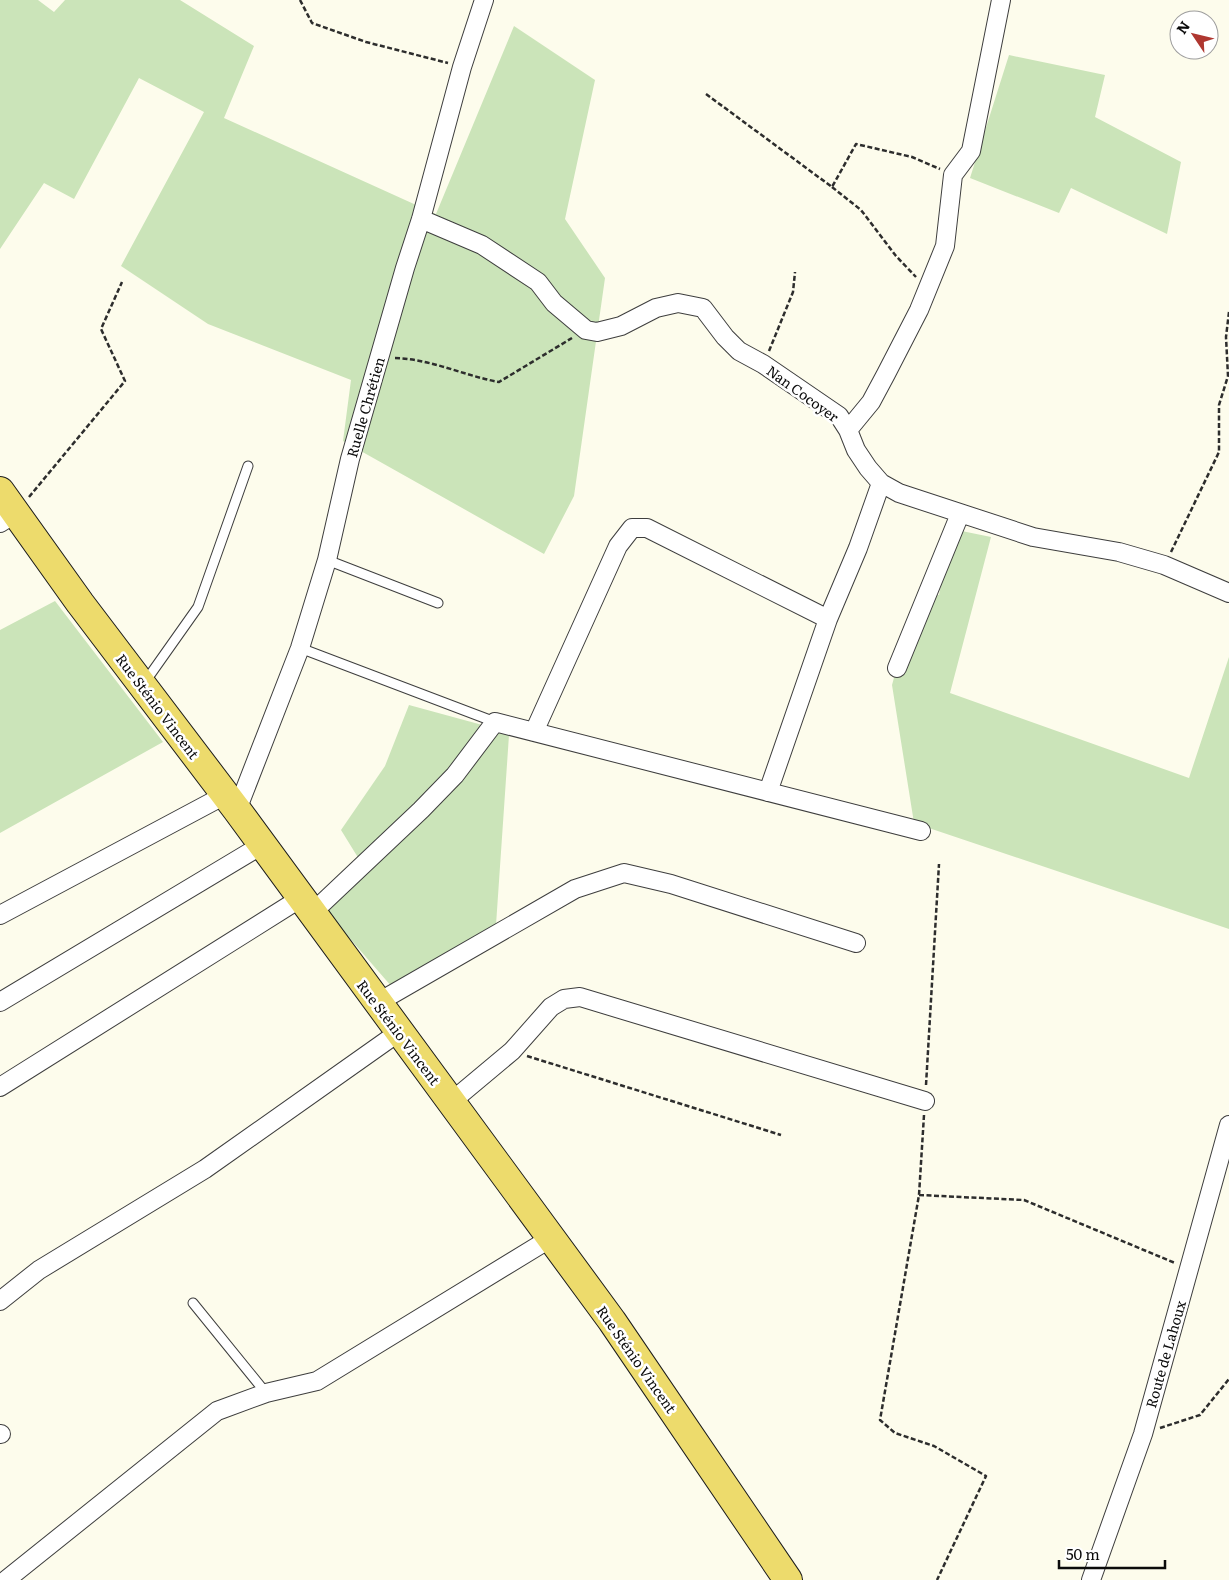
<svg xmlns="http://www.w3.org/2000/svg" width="1229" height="1580" viewBox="0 0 1229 1580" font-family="Literata,serif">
<rect width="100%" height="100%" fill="#fdfcec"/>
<path fill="#cbe4b9" d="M0 0H38L54 12 65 0H180L254 46 224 118 436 214 514 26 595 80 565 219 605 278 574 496 544 554 343 441 351 380 208 324 121 266 204 112 139 78 74 199 44 183 0 249Z
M1009 55 1105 75 1095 117 1181 162 1167 234 1071 188 1059 213 970 178Z
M952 529 991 537 950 693 1189 778 1229 657V929L914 823 892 685 918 591 939 595Z
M55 601 163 742 0 833V630Z
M409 705 486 726 509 735 496 925 392 987 319 903 362 864 341 830 385 766Z"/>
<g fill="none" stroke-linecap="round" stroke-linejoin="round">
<g stroke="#3e3e3e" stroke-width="11">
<path id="service" d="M327 560 438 603
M300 648 495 722
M145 682 198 607 248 466
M193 1303 266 1393"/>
</g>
<g stroke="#3e3e3e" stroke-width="20">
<path id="minor" d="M421 219 482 245 538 282 554 303 586 330 597 332 621 326 656 308 678 303 703 308 725 337 739 351 763 364 839 416 848 430 856 450 868 468 881 483 899 493 1033 537 1119 552 1164 565 1229 593
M848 430 871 402 886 374 919 310 945 246 953 175 971 151 1001 0
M0 523 16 513
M897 668 960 514
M534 732 618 546 632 528H647L828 619
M768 792 828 619 858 548 881 483
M237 810 300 648 327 560 350 459 405 268 421 219 462 67 484 0
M312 913 421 810 455 775 495 722 921 831
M0 915 225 795
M0 1002 262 845
M377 1003 575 889 624 873 671 884 856 943
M0 1087 301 898
M451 1102 512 1051 551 1007 564 999 580 997 925 1101
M0 1301 39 1270 205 1169 399 1032
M0 1434H1
M6 1580 217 1411 266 1393 317 1381 551 1238
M1091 1580 1143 1434 1229 1125"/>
</g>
<g stroke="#1c1c1c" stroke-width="30">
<path id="primary" d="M0 491 80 603 237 810 612 1321 788 1580"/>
</g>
<path stroke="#2d2d2d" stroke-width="2.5" stroke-dasharray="5 2.5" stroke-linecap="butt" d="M300 0 312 23 366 42 448 63
M706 94 832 187 856 144 912 157 940 169
M832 187 861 210 896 256 916 277
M769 351 793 292 795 272
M395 358C431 359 465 376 499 382L572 338
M29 497 125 381 101 329 122 282
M1171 552 1219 452V405L1228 376 1226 337 1229 312
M527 1056 781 1135
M926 1085 939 864
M924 1115 919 1195 880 1420 895 1433 934 1446 986 1476 937 1580
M919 1195 1024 1200 1175 1263
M1160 1428 1200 1415 1229 1379"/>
<use href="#service" stroke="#fff" stroke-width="9"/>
<use href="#minor" stroke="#fff" stroke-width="18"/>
<use href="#primary" stroke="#eddb6c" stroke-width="28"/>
</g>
<g text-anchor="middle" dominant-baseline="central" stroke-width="5" stroke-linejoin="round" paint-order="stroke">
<g font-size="14" fill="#0b0b0b" stroke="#fff">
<text transform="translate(803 393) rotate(36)">Nan Cocoyer</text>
<text transform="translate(365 407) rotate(-74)">Ruelle Chrétien</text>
<text transform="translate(158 706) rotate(53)">Rue Sténio Vincent</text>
<text transform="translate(399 1032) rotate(53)">Rue Sténio Vincent</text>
<text transform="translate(1165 1354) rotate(-74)">Route de Lahoux</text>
<text transform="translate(637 1359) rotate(55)">Rue Sténio Vincent</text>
</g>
</g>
<g transform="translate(1194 35) rotate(305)"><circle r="24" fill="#ffffff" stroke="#9d9d9d"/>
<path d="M0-4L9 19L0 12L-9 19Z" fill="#af3730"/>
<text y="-8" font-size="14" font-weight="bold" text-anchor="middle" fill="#0b0b0b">N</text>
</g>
<path d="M1059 1560v8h106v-8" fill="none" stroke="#0b0b0b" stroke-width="2.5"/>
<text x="1066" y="1560" font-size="15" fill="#0b0b0b" stroke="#ffffff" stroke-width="4" paint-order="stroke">50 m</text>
</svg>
